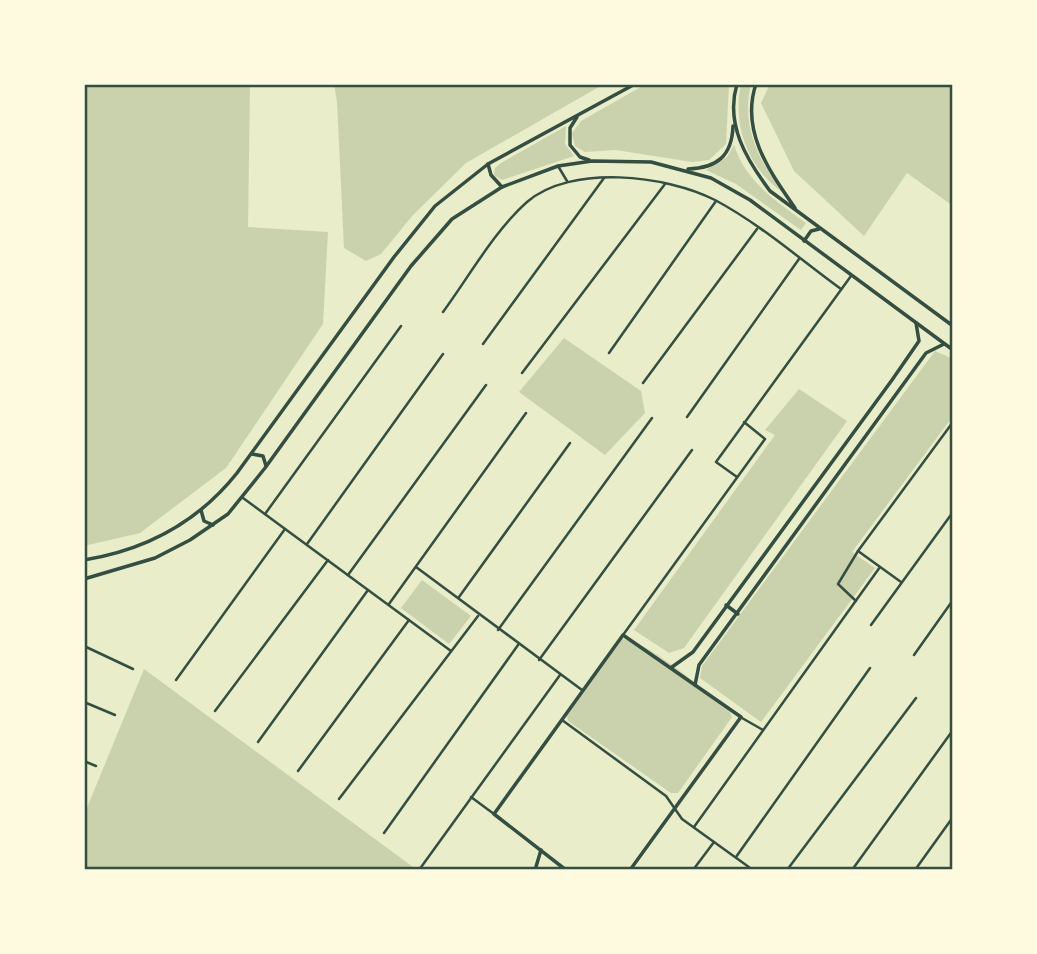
<svg xmlns="http://www.w3.org/2000/svg" width="1037" height="954" viewBox="0 0 1037 954" font-family="Jost,sans-serif">
<style>
.green{fill:#cad2ad}
.lines{fill:none;stroke-linecap:round;stroke-linejoin:round}
.minor{stroke:#344e41;stroke-width:2.5}
.tertiary{stroke:#344e41;stroke-width:3.5}
.secondary{stroke:#344e41;stroke-width:3.5}
.neatline{fill:none;stroke:#344e41;stroke-width:2.5}
</style>
<rect width="100%" height="100%" fill="#e9edc9"/>
<!-- green -->
<g class="green">
<path d="M84,84h166l-2,143 80,5 -5,92 -97,144 -86,65 -56,13z"/>
<path d="M334,84h270l-138,79 -53,52 -32,39 -15,7 -22,-13 -7,-146z"/>
<path d="M646,84h83l-3,60 -17,16 -17,2 -76,-12 -31,2 -10,-6 -3,-13 9,-12z"/>
<path d="M741,84h10c-10,43 7,74 31,108 -34,-24 -50,-67 -41,-108z"/>
<path d="M770,84h183v122l-46,-33 -43,63 -70,-65 -33,-68z"/>
<path d="M566,126l-1,18 9,12 -72,24 -8,-5 1,-7 6,-5z"/>
<path d="M734,145c12,37 42,56 72,78l-5,7 -65,-46 -30,-14 21,-13z"/>
<path d="M564,338l77,53 4,22 -40,42 -86,-63z"/>
<path d="M935,351l18,8v57l-101,136 23,16 -114,154 -61,-44 2,-12z"/>
<path d="M799,389l48,32 -163,227 -15,5 -35,-23 141,-195 -10,-5z"/>
<path d="M422,580l49,36 -22,28 -48,-36z"/>
<path d="M621,639c24,-1 89,56 109,73l2,5 -54,76h-7l-103,-72 -1,-5z"/>
<path d="M144,669l269,198 -3,3h-326v-55z"/>
</g>
<g class="lines">
<!-- minor -->
<g class="minor">
<path d="M558,166l9,15"/>
<path d="M443,312c25,-34 52,-82 84,-110 44,-38 139,-27 188,-2 45,24 86,60 126,89"/>
<path d="M483,344l121,-166"/>
<path d="M609,353l107,-152"/>
<path d="M522,373l143,-189"/>
<path d="M643,383l114,-154"/>
<path d="M687,417l112,-158"/>
<path d="M737,477l-21,-15 135,-186"/>
<path d="M243,498l208,153"/>
<path d="M265,514l136,-188"/>
<path d="M307,544l136,-190"/>
<path d="M416,567l166,123"/>
<path d="M348,575l138,-190"/>
<path d="M901,582l-43,-31 95,-129"/>
<path d="M459,597l111,-154"/>
<path d="M856,601l-18,-17 20,-33"/>
<path d="M389,604l137,-191"/>
<path d="M871,625l82,-113"/>
<path d="M498,630l154,-212"/>
<path d="M623,635l142,-196 -21,-17"/>
<path d="M84,646l49,23"/>
<path d="M914,655l39,-55"/>
<path d="M539,660l153,-210"/>
<path d="M176,680l109,-151"/>
<path d="M952,687l1,-1"/>
<path d="M84,702l31,13"/>
<path d="M215,711l113,-151"/>
<path d="M742,718l21,12"/>
<path d="M562,720l104,76 16,23 71,51"/>
<path d="M258,742l110,-152"/>
<path d="M84,761l12,5"/>
<path d="M298,771l111,-151"/>
<path d="M471,797l23,17"/>
<path d="M339,799l139,-183"/>
<path d="M694,827l186,-260"/>
<path d="M384,833l134,-188"/>
<path d="M736,857l134,-189"/>
<path d="M419,870l141,-195"/>
<path d="M693,870l21,-28"/>
<path d="M787,870l129,-172"/>
<path d="M852,870l101,-140"/>
<path d="M915,870l38,-53"/>
</g>
<!-- tertiary -->
<g class="tertiary">
<path d="M726,605l12,9"/>
<path d="M672,667l21,-15 199,-272 27,-39 -3,-18"/>
<path d="M695,685l4,-20 227,-312 18,-9"/>
<path d="M535,870l6,-20"/>
<path d="M566,870l-72,-56 129,-179 118,82 -111,153"/>
</g>
<!-- secondary -->
<g class="secondary">
<path d="M737,84c-12,40 9,75 33,107l183,135"/>
<path d="M756,84c-16,47 14,88 39,124"/>
<path d="M577,117l-7,11v17l10,12 9,3"/>
<path d="M488,164l3,11 11,12"/>
<path d="M688,169c29,-1 44,-13 45,-43"/>
<path d="M804,241l7,-10 8,-2"/>
<path d="M252,454l11,2 3,10"/>
<path d="M201,510l3,11 9,4"/>
<path d="M84,560c62,-10 114,-38 153,-87l157,-216 41,-51 53,-42 147,-80"/>
<path d="M84,579l71,-21 35,-18 38,-26 37,-46 146,-202 41,-47 50,-32 56,-21 34,-5 59,1 60,16 39,22 203,150"/>
</g>
</g>
<!-- border -->
<rect width="1037" height="954" fill="none" stroke="#fefae0" stroke-width="172"/>
<rect x="86" y="86" width="865" height="782" class="neatline"/>
</svg>
